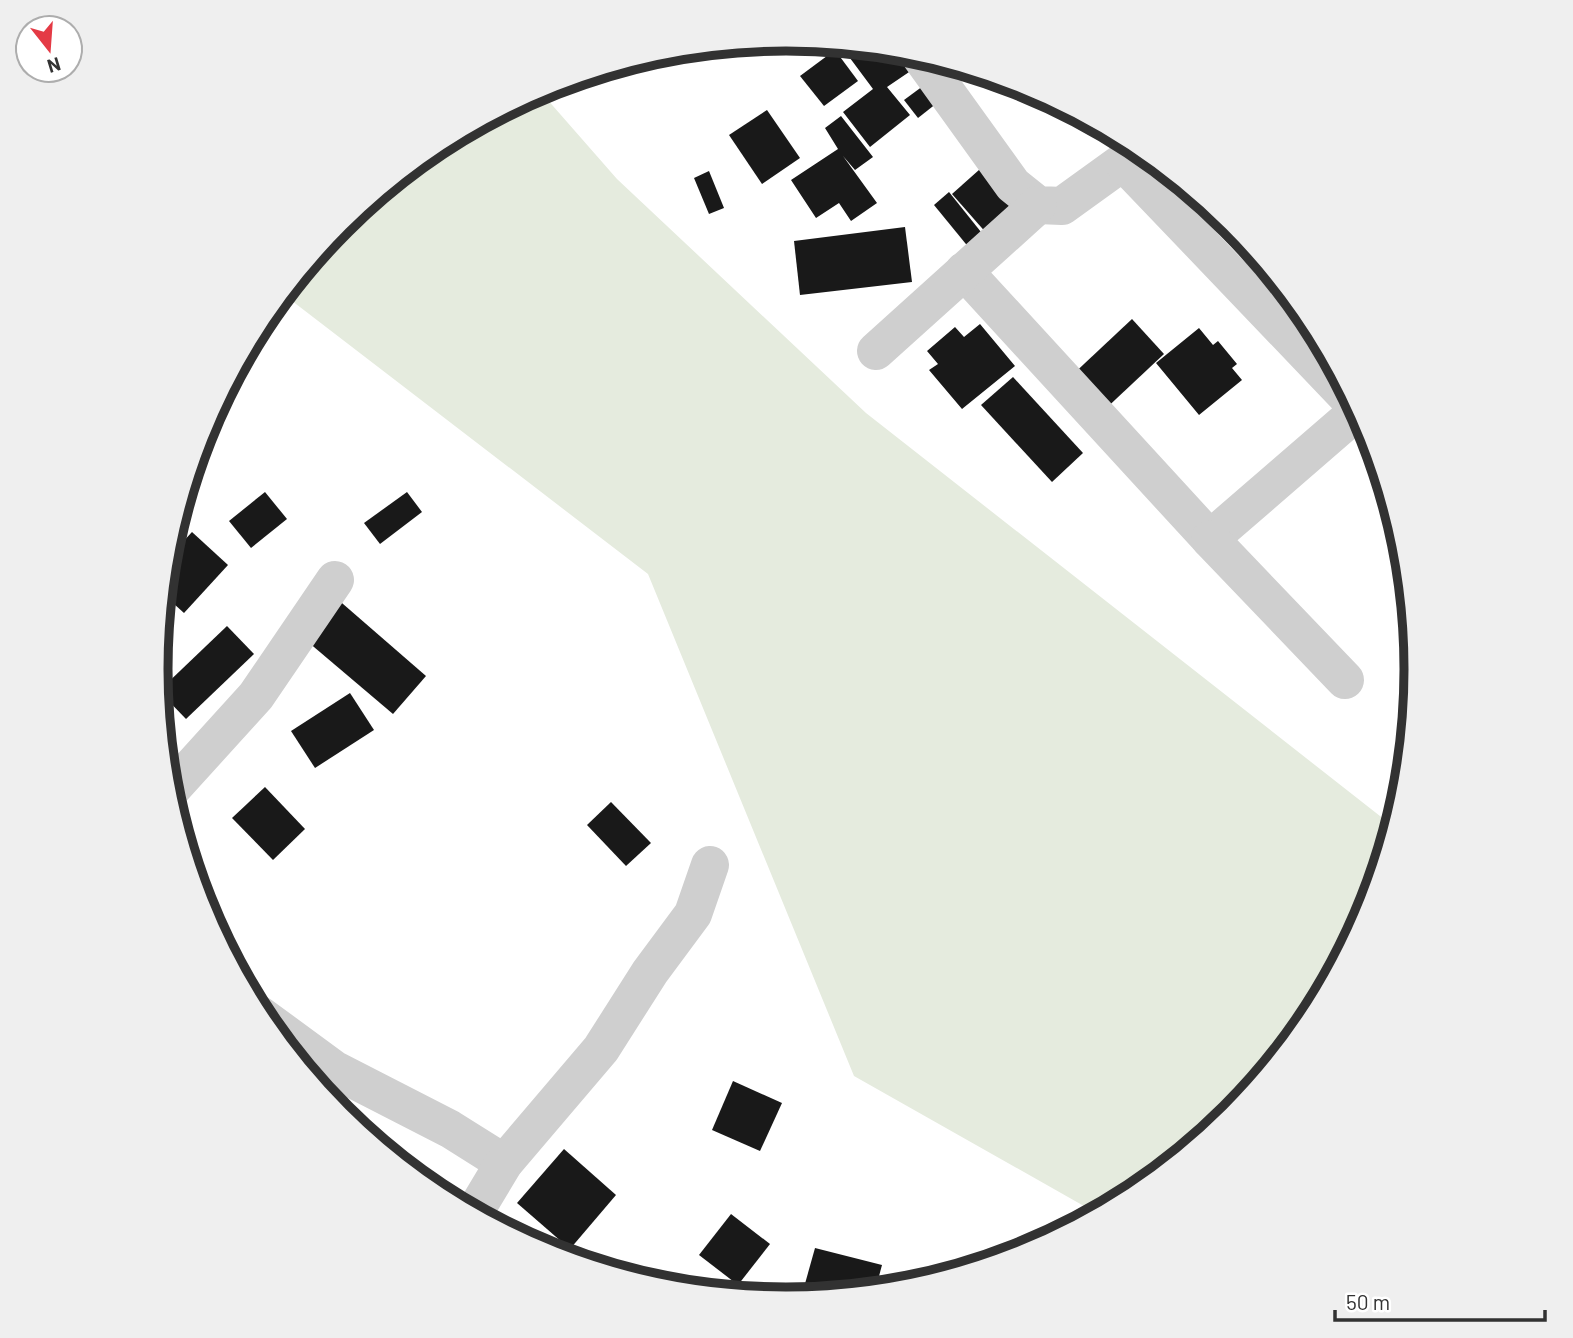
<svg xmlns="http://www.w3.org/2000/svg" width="1573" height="1338" viewBox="0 0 1573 1338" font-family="Barlow,sans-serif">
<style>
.green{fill:#e5ebde}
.building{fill:#191919}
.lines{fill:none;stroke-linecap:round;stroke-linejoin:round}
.minor{stroke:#cfcfcf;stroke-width:38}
.rim{fill:none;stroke:#323232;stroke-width:9}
</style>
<rect width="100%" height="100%" fill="#fff"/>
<!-- green -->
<path class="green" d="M539,90l78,89 249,234 528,414 -25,84 -58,109 -79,95 -96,78 -38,21 -244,-138 -206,-502 -365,-280 58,-71 96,-78z"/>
<!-- building -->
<g class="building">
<path d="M852,45l50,5 13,18 -28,19 23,28 -40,32 -27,-35 30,-23 -29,-39z"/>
<path d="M835,50l23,31 -34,25 -24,-30z"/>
<path d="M923,86l14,17 -19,15 -14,-18z"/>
<path d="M767,110l33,48 -38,26 -33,-49z"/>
<path d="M841,116l32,41 -18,13 -12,-14 34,47 -26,18 -12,-18 -23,15 -25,-38 47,-31 -13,-21z"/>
<path d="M989,161l36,42 -37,32 -36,-41z"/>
<path d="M709,171l15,37 -15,6 -15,-36z"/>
<path d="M949,192l36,45 -15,12 -36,-44z"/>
<path d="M905,227l7,55 -112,13 -6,-54z"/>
<path d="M1132,319l32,35 -64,60 -32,-35z"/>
<path d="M980,324l35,42 -53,43 -33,-39 9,-6 -11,-13 28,-24 9,10z"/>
<path d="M1199,328l14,17 5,-4 19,23 -5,4 10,12 -43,35 -43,-52z"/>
<path d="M1013,377l70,76 -31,29 -71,-77z"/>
<path d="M222,394l8,13 -23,14 4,-6z"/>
<path d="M265,492l22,27 -36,29 -22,-27z"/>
<path d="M407,492l15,20 -42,32 -16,-21z"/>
<path d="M192,532l36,33 -44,48 -21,-19 4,-35z"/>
<path d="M335,597l91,79 -33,38 -92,-78z"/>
<path d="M227,626l27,28 -68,65 -27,-28z"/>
<path d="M350,693l24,37 -59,38 -24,-37z"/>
<path d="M265,787l40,42 -32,31 -41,-42z"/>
<path d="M611,802l40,41 -25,23 -39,-41z"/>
<path d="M733,1081l49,22 -22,48 -48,-21z"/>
<path d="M564,1149l52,46 -46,54 -53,-46z"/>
<path d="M731,1214l39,30 -32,41 -39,-30z"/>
<path d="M815,1248l67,17 -7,26 -74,7z"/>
</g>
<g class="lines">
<!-- minor -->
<g class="minor">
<path d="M918,53l95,132 25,20 24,1 61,-44 15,-16"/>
<path d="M1123,162l237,248"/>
<path d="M964,271l246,268 149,-129"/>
<path d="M876,351l162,-146"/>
<path d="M1210,539l135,141"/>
<path d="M168,793l88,-97 79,-116"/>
<path d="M260,1015l75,55 115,59 54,34"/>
<path d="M474,1213l30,-50 97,-114 49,-77 43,-58 17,-49"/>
</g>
</g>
<!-- crop -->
<path d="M0 0H1573V1338H0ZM168 669a618 618 0 1 1 1236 0a618 618 0 1 1-1236 0Z" fill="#efefef" fill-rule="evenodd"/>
<path class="rim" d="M168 669a618 618 0 1 1 1236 0a618 618 0 1 1-1236 0Z"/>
<!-- north arrow -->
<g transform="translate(49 49) rotate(163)"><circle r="33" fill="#ffffff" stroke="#adadad" stroke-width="2"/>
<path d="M0-5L12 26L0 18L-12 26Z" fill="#e43a45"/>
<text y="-10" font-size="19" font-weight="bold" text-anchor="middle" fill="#323232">N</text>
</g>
<!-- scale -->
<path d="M1335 1310v10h210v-10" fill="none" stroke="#323232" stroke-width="3.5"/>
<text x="1346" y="1310" font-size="21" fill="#323232" stroke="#ffffff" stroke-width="5" paint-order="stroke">50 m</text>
</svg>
